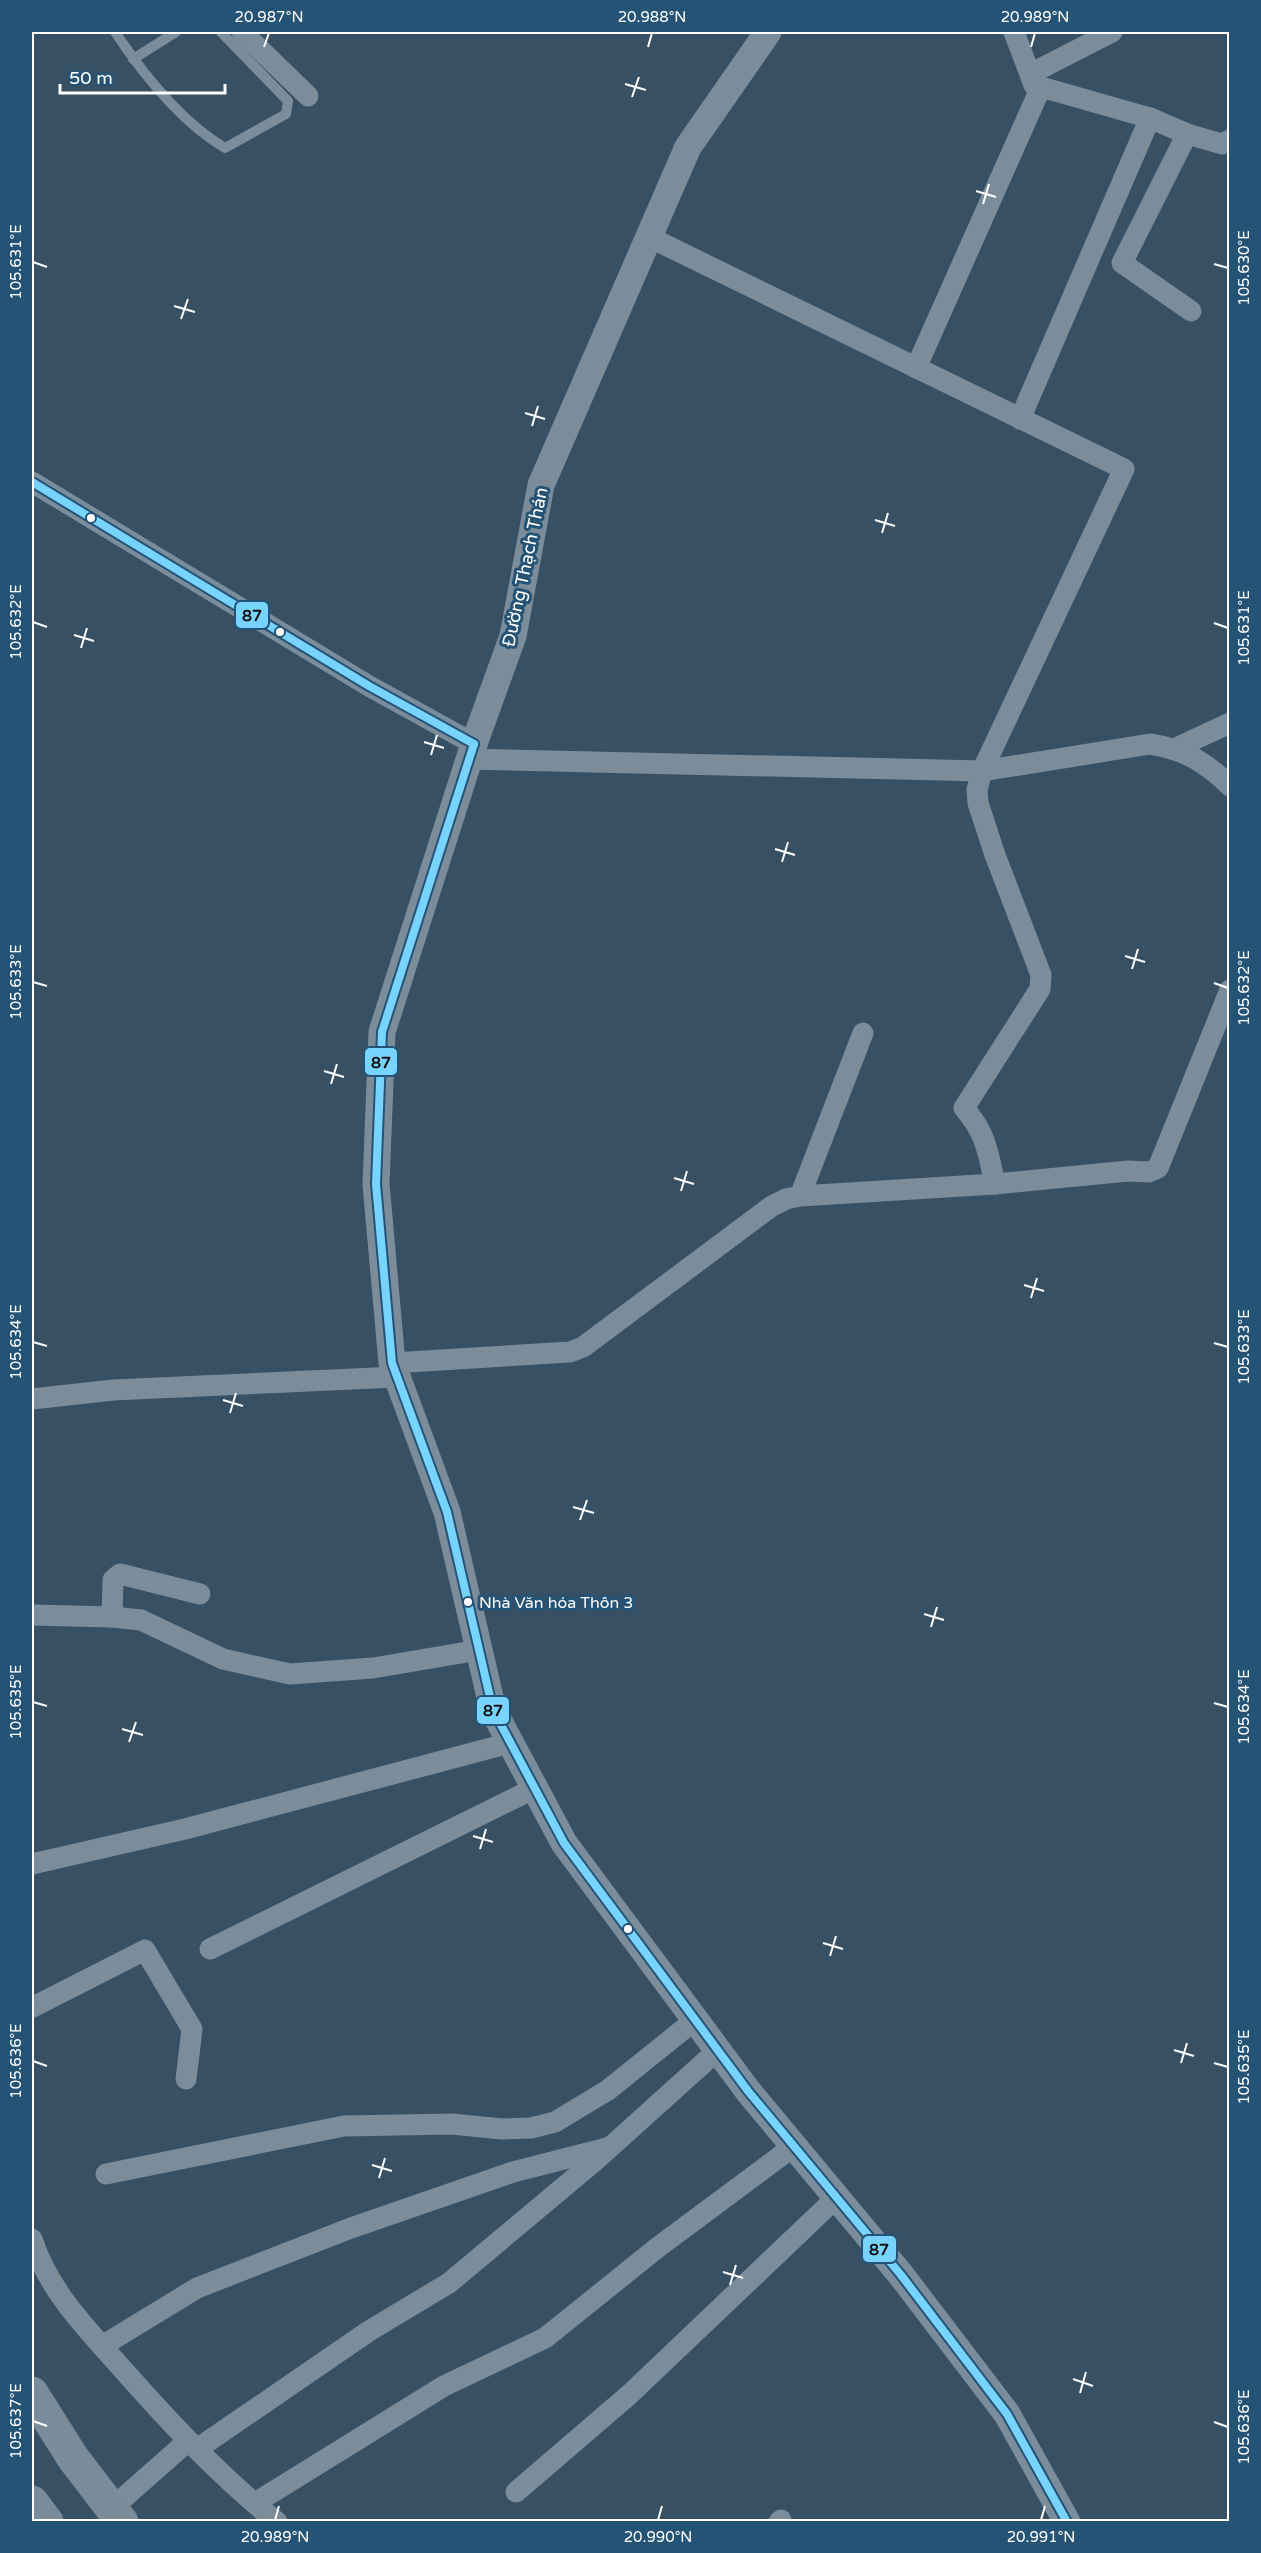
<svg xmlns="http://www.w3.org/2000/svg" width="1261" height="2553" viewBox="0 0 1261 2553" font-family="'Varela Round',sans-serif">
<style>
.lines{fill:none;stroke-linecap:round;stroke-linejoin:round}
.service{stroke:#7b8d9b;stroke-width:10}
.minor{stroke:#7b8d9b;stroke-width:21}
.tertiary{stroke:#7b8d9b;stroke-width:27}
.primary{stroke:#7a8c9a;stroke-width:33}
.bus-1-casing{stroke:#255376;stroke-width:12}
.bus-1{stroke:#77d3ff;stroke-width:8}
.ticks{fill:none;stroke:#fff;stroke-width:2}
.bus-dot{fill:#fff;stroke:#255376;stroke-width:2}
.labels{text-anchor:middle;stroke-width:6;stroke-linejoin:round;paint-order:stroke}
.bus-label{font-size:16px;fill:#fff;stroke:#255376;text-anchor:start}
.street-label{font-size:18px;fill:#fff;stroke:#255376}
.line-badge{stroke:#255376;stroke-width:2}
.pale-badge-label{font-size:16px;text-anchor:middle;font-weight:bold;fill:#111}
.neatline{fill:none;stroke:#fff;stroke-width:2}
.ticks-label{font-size:15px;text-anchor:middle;fill:#fff}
</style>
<rect width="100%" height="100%" fill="#375064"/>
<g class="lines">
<!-- service -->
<g class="service">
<path d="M115,32c28,42 66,90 110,116l61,-34 2,-13 -67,-69"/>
<path d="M133,59l43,-27"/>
</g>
<!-- minor -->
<g class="minor">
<path d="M242,32l66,64"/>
<path d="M1014,32l20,53 116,33 37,16 35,10 8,-4"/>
<path d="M1030,74l82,-42"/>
<path d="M1187,134l-65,129 69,48"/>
<path d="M649,237l475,232 -142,302 -5,19 1,13 17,52 46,120 -1,14 -76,119c22,25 24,44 31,76"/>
<path d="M916,368l125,-281"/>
<path d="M1020,419l130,-301"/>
<path d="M32,482l337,204 105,58"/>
<path d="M1176,748l54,-25"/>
<path d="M469,759l513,12 168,-27c33,5 56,18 80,42"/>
<path d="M800,1196l63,-163"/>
<path d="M392,1363l178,-11 13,-5 189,-141 14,-7 14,-3 195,-12 133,-13 21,1 9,-4 72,-178"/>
<path d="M32,1399l81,-9 284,-13"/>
<path d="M32,1615l80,2 29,3 82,39 67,15 83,-6 106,-18"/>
<path d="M112,1617l1,-37 7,-6 80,20"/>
<path d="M32,1864l153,-35 325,-86"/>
<path d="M210,1949l325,-161"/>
<path d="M33,2007l112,-57 47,79 -6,50"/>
<path d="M106,2174l238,-48 108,-2 50,5 29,-1 24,-6 53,-32 87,-70"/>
<path d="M32,2239c18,55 57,92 94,134 47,53 96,105 151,149"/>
<path d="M102,2346l95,-58 154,-60 162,-56 94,-24"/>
<path d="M197,2449l172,-118 80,-48 147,-123 122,-110"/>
<path d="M516,2492l114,-98 206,-196"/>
<path d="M255,2503l189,-117 101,-48 112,-90 137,-102"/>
<path d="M112,2508l76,-67"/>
<path d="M779,2522l2,-2"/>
</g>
<!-- tertiary -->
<path class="tertiary" d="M768,32l-80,115 -147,338 -28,151 -39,108 -92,288 -6,152 16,179 55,149 46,198 71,133 184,248 153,184 106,139 60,108"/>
<!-- primary -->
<g class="primary">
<path d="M32,2393l41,65 49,64"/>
<path d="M32,2502l15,20"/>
</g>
<defs>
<g id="bus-1">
<path d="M32,482l337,204 105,58"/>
<path d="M474,744l-92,288 -6,152 16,179 55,149 46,198 71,133 184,248 153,184 106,139 60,108"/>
</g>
</defs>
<!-- bus-1 casing -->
<use href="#bus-1" class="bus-1-casing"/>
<!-- bus-1 -->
<use href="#bus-1" class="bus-1"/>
</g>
<!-- ticks -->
<path class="ticks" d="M264,47l5,-14M648,47l4,-14M1031,47l4,-14M625,84l21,6M632,97l7,-20M976,191l20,6M983,204l6,-20M33,262l14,5M1214,264l14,4M174,306l21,6M181,319l7,-20M525,413l20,6M532,426l6,-20M875,520l20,6M882,533l6,-20M33,622l14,5M1214,623l14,5M74,635l20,6M81,648l6,-20M424,742l20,6M431,755l6,-20M775,849l20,6M782,862l6,-20M1125,956l20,6M1132,969l6,-20M33,982l14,4M1214,983l14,5M324,1071l20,6M331,1084l6,-20M674,1178l20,6M681,1191l6,-20M1024,1285l20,6M1031,1298l6,-20M33,1342l14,4M1214,1343l14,4M223,1400l20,6M230,1413l6,-20M573,1507l21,6M580,1520l7,-20M924,1614l20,6M931,1627l6,-20M33,1702l14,4M1214,1703l14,4M122,1729l21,6M129,1742l7,-20M473,1836l20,6M480,1849l6,-20M823,1943l20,6M830,1956l6,-20M1174,2050l20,6M33,2061l14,5M1181,2063l6,-20M1214,2063l14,4M372,2165l20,6M379,2178l6,-20M723,2272l20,6M730,2285l6,-20M1073,2379l20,7M1080,2393l6,-21M33,2421l14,5M1214,2422l14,5M275,2520l4,-14M658,2520l4,-14M1041,2520l4,-14"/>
<!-- markers -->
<g class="bus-dot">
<circle cx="91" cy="518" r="5"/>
<circle cx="280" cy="632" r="5"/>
<circle cx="468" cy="1602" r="5"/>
<circle cx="628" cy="1929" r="5"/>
</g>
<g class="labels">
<!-- bus labels -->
<g class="bus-label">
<text x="479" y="1608">Nhà Văn hóa Thôn 3</text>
</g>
<!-- street labels -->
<g class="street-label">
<text transform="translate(525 567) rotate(-78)" y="6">Đường Thạch Thán</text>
</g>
</g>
<g class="line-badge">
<rect x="235" y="601" width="34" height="28" rx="6" fill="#77d3ff"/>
<rect x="364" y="1047" width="34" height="29" rx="6" fill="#77d3ff"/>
<rect x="476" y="1696" width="34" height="29" rx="6" fill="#77d3ff"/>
<rect x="862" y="2235" width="35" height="28" rx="6" fill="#77d3ff"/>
</g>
<g class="pale-badge-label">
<text x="252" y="621">87</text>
<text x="381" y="1068">87</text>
<text x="493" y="1716">87</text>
<text x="879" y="2255">87</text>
</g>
<!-- border -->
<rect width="1261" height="2553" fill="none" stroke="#255376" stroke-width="66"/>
<!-- scale -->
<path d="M60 84v9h165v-9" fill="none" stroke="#ffffff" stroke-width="3"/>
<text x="69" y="84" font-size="18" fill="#ffffff" stroke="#255376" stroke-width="4.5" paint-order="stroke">50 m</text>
<rect x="33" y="33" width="1195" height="2487" class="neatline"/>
<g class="ticks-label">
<text x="269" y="22">20.987°N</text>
<text x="652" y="22">20.988°N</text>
<text x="1035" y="22">20.989°N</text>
<text transform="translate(16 262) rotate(-90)" y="5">105.631°E</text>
<text transform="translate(1244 268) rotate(-90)" y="5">105.630°E</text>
<text transform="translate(16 622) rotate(-90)" y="5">105.632°E</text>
<text transform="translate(1244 628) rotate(-90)" y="5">105.631°E</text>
<text transform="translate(16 982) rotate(-90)" y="5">105.633°E</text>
<text transform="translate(1244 988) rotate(-90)" y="5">105.632°E</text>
<text transform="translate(16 1342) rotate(-90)" y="5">105.634°E</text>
<text transform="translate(1244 1347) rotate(-90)" y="5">105.633°E</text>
<text transform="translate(16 1702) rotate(-90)" y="5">105.635°E</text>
<text transform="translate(1244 1707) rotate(-90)" y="5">105.634°E</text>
<text transform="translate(16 2061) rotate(-90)" y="5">105.636°E</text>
<text transform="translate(1244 2067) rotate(-90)" y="5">105.635°E</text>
<text transform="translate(16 2421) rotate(-90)" y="5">105.637°E</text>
<text transform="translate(1244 2427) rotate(-90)" y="5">105.636°E</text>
<text x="275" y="2542">20.989°N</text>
<text x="658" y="2542">20.990°N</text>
<text x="1041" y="2542">20.991°N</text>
</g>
</svg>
